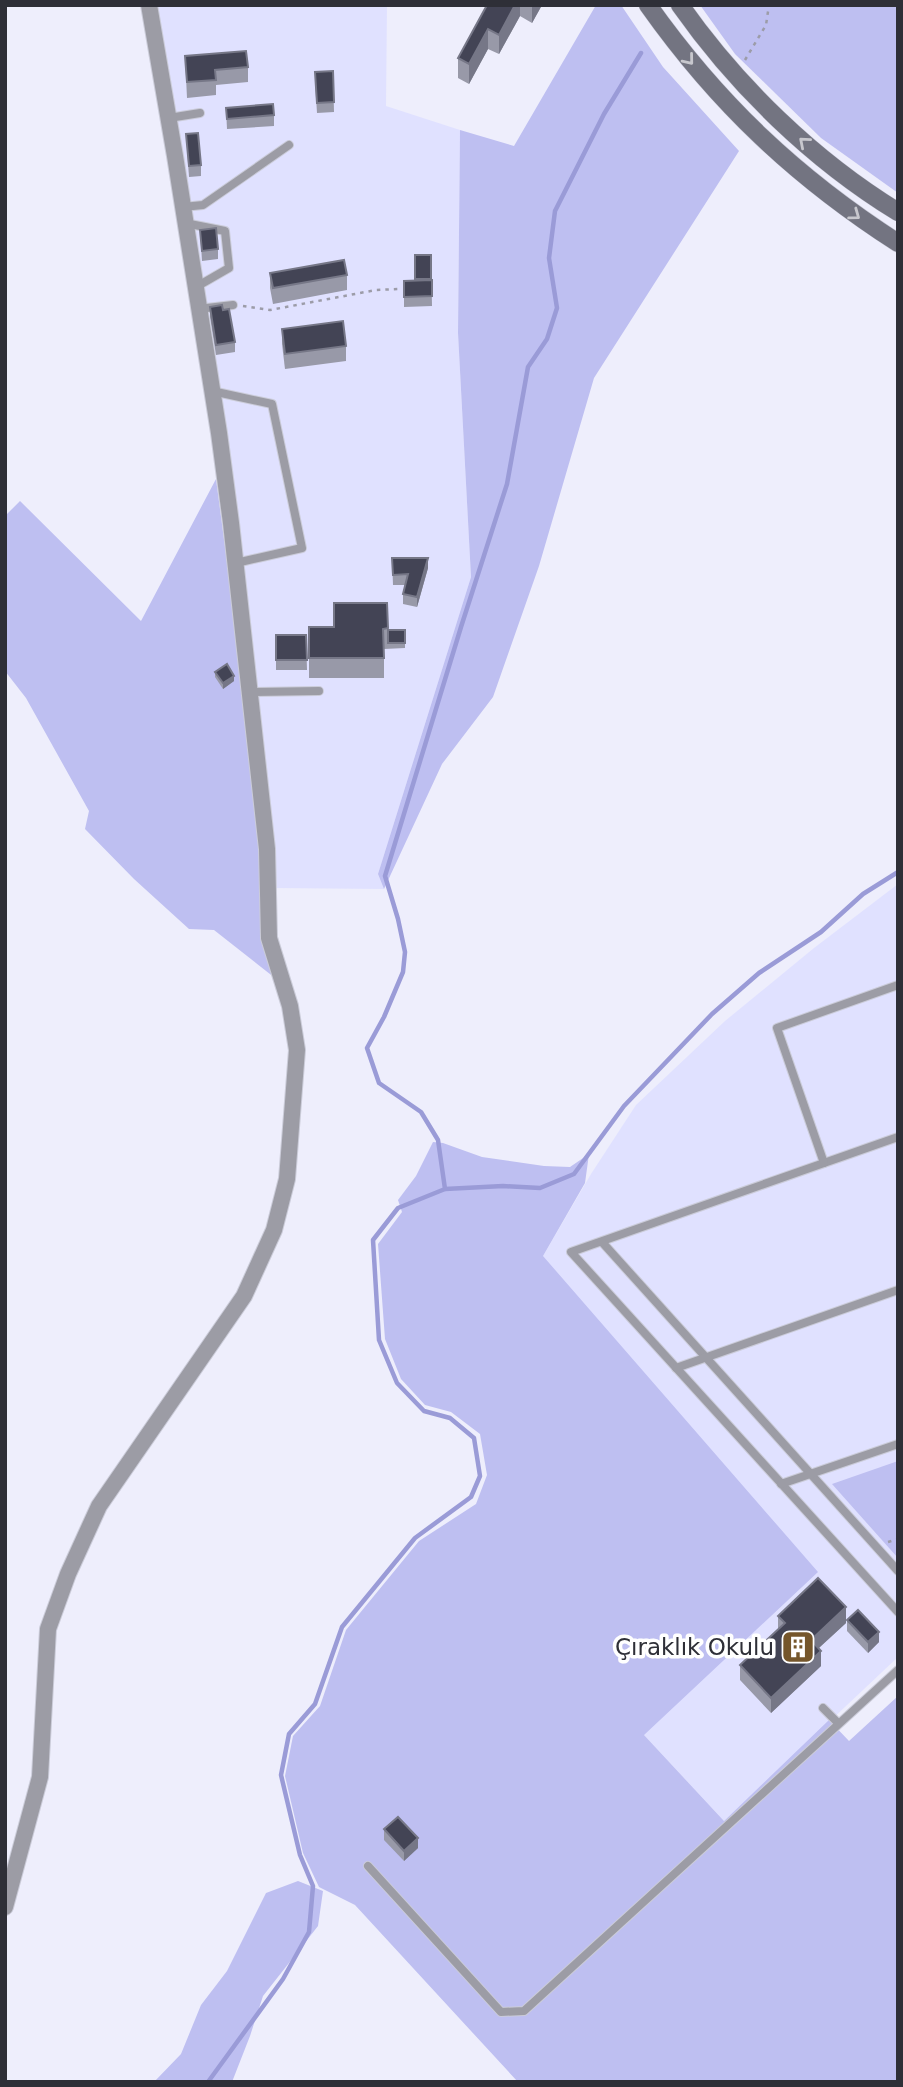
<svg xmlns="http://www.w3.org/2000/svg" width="903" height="2087" viewBox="0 0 903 2087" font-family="'DejaVu Sans',sans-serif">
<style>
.built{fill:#e0e1ff}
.green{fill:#bebff1}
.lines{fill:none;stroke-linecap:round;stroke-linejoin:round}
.stream{stroke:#9a9bd7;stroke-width:4.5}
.service-casing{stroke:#cbccd9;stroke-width:10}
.minor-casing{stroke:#cbccd9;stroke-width:18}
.secondary-casing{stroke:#cbccd9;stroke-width:19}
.path{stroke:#9c9ca8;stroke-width:2.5;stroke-dasharray:3.5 5;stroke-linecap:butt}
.service{stroke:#9c9ca5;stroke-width:8}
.minor{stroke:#9c9ca5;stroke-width:16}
.secondary{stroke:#737481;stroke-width:18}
.wall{fill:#9899a8}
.shaded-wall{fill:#767787}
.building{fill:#434455;stroke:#767787;stroke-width:2}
.oneway{stroke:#c7c7cd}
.labels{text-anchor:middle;stroke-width:7;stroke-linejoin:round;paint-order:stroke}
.poi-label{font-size:23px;fill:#2e2f37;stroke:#fff;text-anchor:end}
</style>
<rect width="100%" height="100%" fill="#eeeefc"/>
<!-- built -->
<g class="built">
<path d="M155,5h232l-1,101 74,24 -2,203 13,244 -93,297 6,15 -111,-1z"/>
<path d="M898,884v773l-174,164 -80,-86 -101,-479 48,-82 45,-69 89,-84 89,-73z"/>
</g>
<!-- green -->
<g class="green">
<path d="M596,5h25l42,62 76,84 -145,227 -55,188 -46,131 -51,67 -58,125 -6,-15 93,-297 -13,-244 2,-203 54,16z"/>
<path d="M700,5h198v188l-77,-55 -86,-84z"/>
<path d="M216,479l24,181 35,318 -61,-48 -25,-1 -55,-50 -49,-50 4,-18 -63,-113 -21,-27v-155l15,-15 121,120z"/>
<path d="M433,1142l10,1 39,14 62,9 26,1 19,-13 -4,29 -42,73 275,316 -174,163 80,86 105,-101 20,21 49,-45v386h-380l-163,-177 -36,-18 -16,-34 -18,-77 8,-40 27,-30 26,-76 73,-89 57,-37 11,-29 -7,-41 -29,-22 -26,-7 -24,-26 -16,-40 -7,-95 24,-32 -4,-12 18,-24z"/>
<path d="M898,1461v97l-66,-74z"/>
<path d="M298,1881l25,10 -5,35 -55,70 -13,40 -18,46h-78l27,-28 20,-49 26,-34 39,-78z"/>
</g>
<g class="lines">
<!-- stream -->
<g class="stream">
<path d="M445,1189l58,-3 37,2 34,-14 50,-68 88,-92 47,-41 62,-41 42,-38 35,-22"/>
<path d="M208,2082l75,-103 26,-47 4,-46 -13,-31 -19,-80 8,-41 26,-30 27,-77 73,-89 56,-41 9,-21 -6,-38 -24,-20 -26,-7 -27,-28 -18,-43 -6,-100 25,-32 47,-19 -7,-49 -17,-28 -42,-29 -12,-35 17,-31 19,-45 2,-20 -7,-33 -13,-43 76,-249 46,-143 21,-117 19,-28 10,-31 -8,-50 6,-47 49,-97 37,-61"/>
</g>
<defs>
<g id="service">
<path d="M169,118l31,-5"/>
<path d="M183,207l20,-2 86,-60"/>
<path d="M185,223l40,8 4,37 -33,19"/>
<path d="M198,309l35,-4"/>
<path d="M212,391l60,13 30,144 -66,15"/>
<path d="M251,692l68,-1"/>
<path d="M898,1137l-327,115 327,360"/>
<path d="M824,1163l-47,-135 121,-43"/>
<path d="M602,1242l296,329"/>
<path d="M676,1368l222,-78"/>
<path d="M781,1484l117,-40"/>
<path d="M823,1708l15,15"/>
<path d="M368,1866l133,146 23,-1 374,-341"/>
</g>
<path id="minor" d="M5,1907l35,-130 8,-148 20,-55 31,-68 145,-210 30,-66 13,-51 10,-129 -7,-44 -21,-68 -2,-89 -36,-326 -12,-90 -44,-277 -26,-151"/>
<g id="secondary">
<path d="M648,5c70,99 149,173 250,238"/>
<path d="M680,5c57,81 133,155 218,207"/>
</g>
</defs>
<!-- service casing -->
<use href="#service" class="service-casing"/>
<!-- minor casing -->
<use href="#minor" class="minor-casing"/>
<!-- secondary casing -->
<use href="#secondary" class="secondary-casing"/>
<!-- path -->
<g class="path">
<path d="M745,60l21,-35 3,-20"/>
<path d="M243,306l27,4 106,-20 22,-1"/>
<path d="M888,1542l10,-3"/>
</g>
<!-- service -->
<use href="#service" class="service"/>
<!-- minor -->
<use href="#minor" class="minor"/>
<!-- secondary -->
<use href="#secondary" class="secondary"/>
</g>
<!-- wall -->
<g class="wall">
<path d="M487,5h55l-10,18 -12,-7 -21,38 -11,-5 -19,35 -11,-6v-20z"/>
<path d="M185,56l63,11v15l-32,3v10l-29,3z"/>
<path d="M333,71l1,41 -17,1 -2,-31z"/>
<path d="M226,108l48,7v11l-47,3z"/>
<path d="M186,134l15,31v11l-12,1z"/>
<path d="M200,230l18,19v10l-16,2z"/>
<path d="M415,255h16l1,51 -28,1v-26l11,-1z"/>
<path d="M270,273l77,2v15l-74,14 -3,-16z"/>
<path d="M210,307l13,3 12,32v10l-19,3 -6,-38z"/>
<path d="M282,329l64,17v15l-61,8 -3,-25z"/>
<path d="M392,558l36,10 -11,39 -14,-3v-10l2,-9h-12z"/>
<path d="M387,603l1,27h17v18l-21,1v29h-75v-51h25z"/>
<path d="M276,635h30l1,35h-31z"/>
<path d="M215,672l19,9 -11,8 -8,-12z"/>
<path d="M778,1616l68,7 -27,25 2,18 -50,47 -31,-33v-15l38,-35z"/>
<path d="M847,1620l32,22 -11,11 -21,-22z"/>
<path d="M384,1829l34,19 -14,13 -20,-21z"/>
</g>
<!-- shaded-wall -->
<g class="shaded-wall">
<path d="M515,5h5v11l-21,38v-19z"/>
<path d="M532,5h10l-10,18z"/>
<path d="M488,29v20l-19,35v-20z"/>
<path d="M428,558v10l-11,39v-10z"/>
<path d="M234,676v5l-11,8v-6z"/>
<path d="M846,1607v16l-35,32v-15z"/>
<path d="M879,1632v10l-11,11v-11z"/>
<path d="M821,1651v15l-50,47v-15z"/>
<path d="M418,1838v10l-14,13v-10z"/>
</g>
<!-- building -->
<g class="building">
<path d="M487,5h28l-16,30 -11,-6 -19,35 -11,-6z"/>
<path d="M246,51l2,16 -33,3 1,10 -29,2 -2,-26z"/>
<path d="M333,71l1,31 -17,1 -2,-31z"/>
<path d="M273,104l1,11 -47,4 -1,-11z"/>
<path d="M198,133l3,32 -12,1 -3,-32z"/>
<path d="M216,228l2,21 -16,2 -2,-21z"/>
<rect x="415" y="255" width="16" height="24"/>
<path d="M344,260l3,15 -74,13 -3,-15z"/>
<path d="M432,280v16l-28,1v-16z"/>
<path d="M222,305l1,5 6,-1 6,33 -19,3 -6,-38z"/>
<path d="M343,321l3,25 -61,8 -3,-25z"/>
<path d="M392,558h36l-11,39 -14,-3 5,-20 -15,1z"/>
<path d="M334,603h53l1,25 -5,1 1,29h-75v-31h25z"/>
<rect x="388" y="630" width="17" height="13"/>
<path d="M276,635h30l1,25h-31z"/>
<path d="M227,664l7,12 -11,7 -8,-11z"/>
<path d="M818,1578l28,29 -35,33 10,11 -50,47 -31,-33 45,-42 -7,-7z"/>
<path d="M858,1610l21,22 -11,10 -21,-22z"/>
<path d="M398,1817l20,21 -14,13 -20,-22z"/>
</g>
<!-- one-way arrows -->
<defs><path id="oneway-chevron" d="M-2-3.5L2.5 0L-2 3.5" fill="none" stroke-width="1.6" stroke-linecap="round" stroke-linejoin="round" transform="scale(1.75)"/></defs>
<g class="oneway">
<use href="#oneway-chevron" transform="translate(689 60) rotate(51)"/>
<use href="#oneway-chevron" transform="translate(804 142) rotate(-139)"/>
<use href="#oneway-chevron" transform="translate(855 215) rotate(36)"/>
</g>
<!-- icons -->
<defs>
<symbol id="building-square" viewBox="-11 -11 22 22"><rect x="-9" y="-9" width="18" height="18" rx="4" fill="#75562b" stroke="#fff"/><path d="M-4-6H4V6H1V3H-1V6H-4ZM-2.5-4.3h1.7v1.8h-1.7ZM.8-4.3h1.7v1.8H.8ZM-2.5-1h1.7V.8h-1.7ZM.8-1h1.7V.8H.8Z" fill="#fff"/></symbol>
</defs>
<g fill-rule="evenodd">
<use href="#building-square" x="779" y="1628" width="38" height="38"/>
</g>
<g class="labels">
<!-- poi labels -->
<g class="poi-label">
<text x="774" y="1655">Çıraklık Okulu</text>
</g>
</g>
<!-- border -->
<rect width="903" height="2087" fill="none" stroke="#2e2f37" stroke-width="14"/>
</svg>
